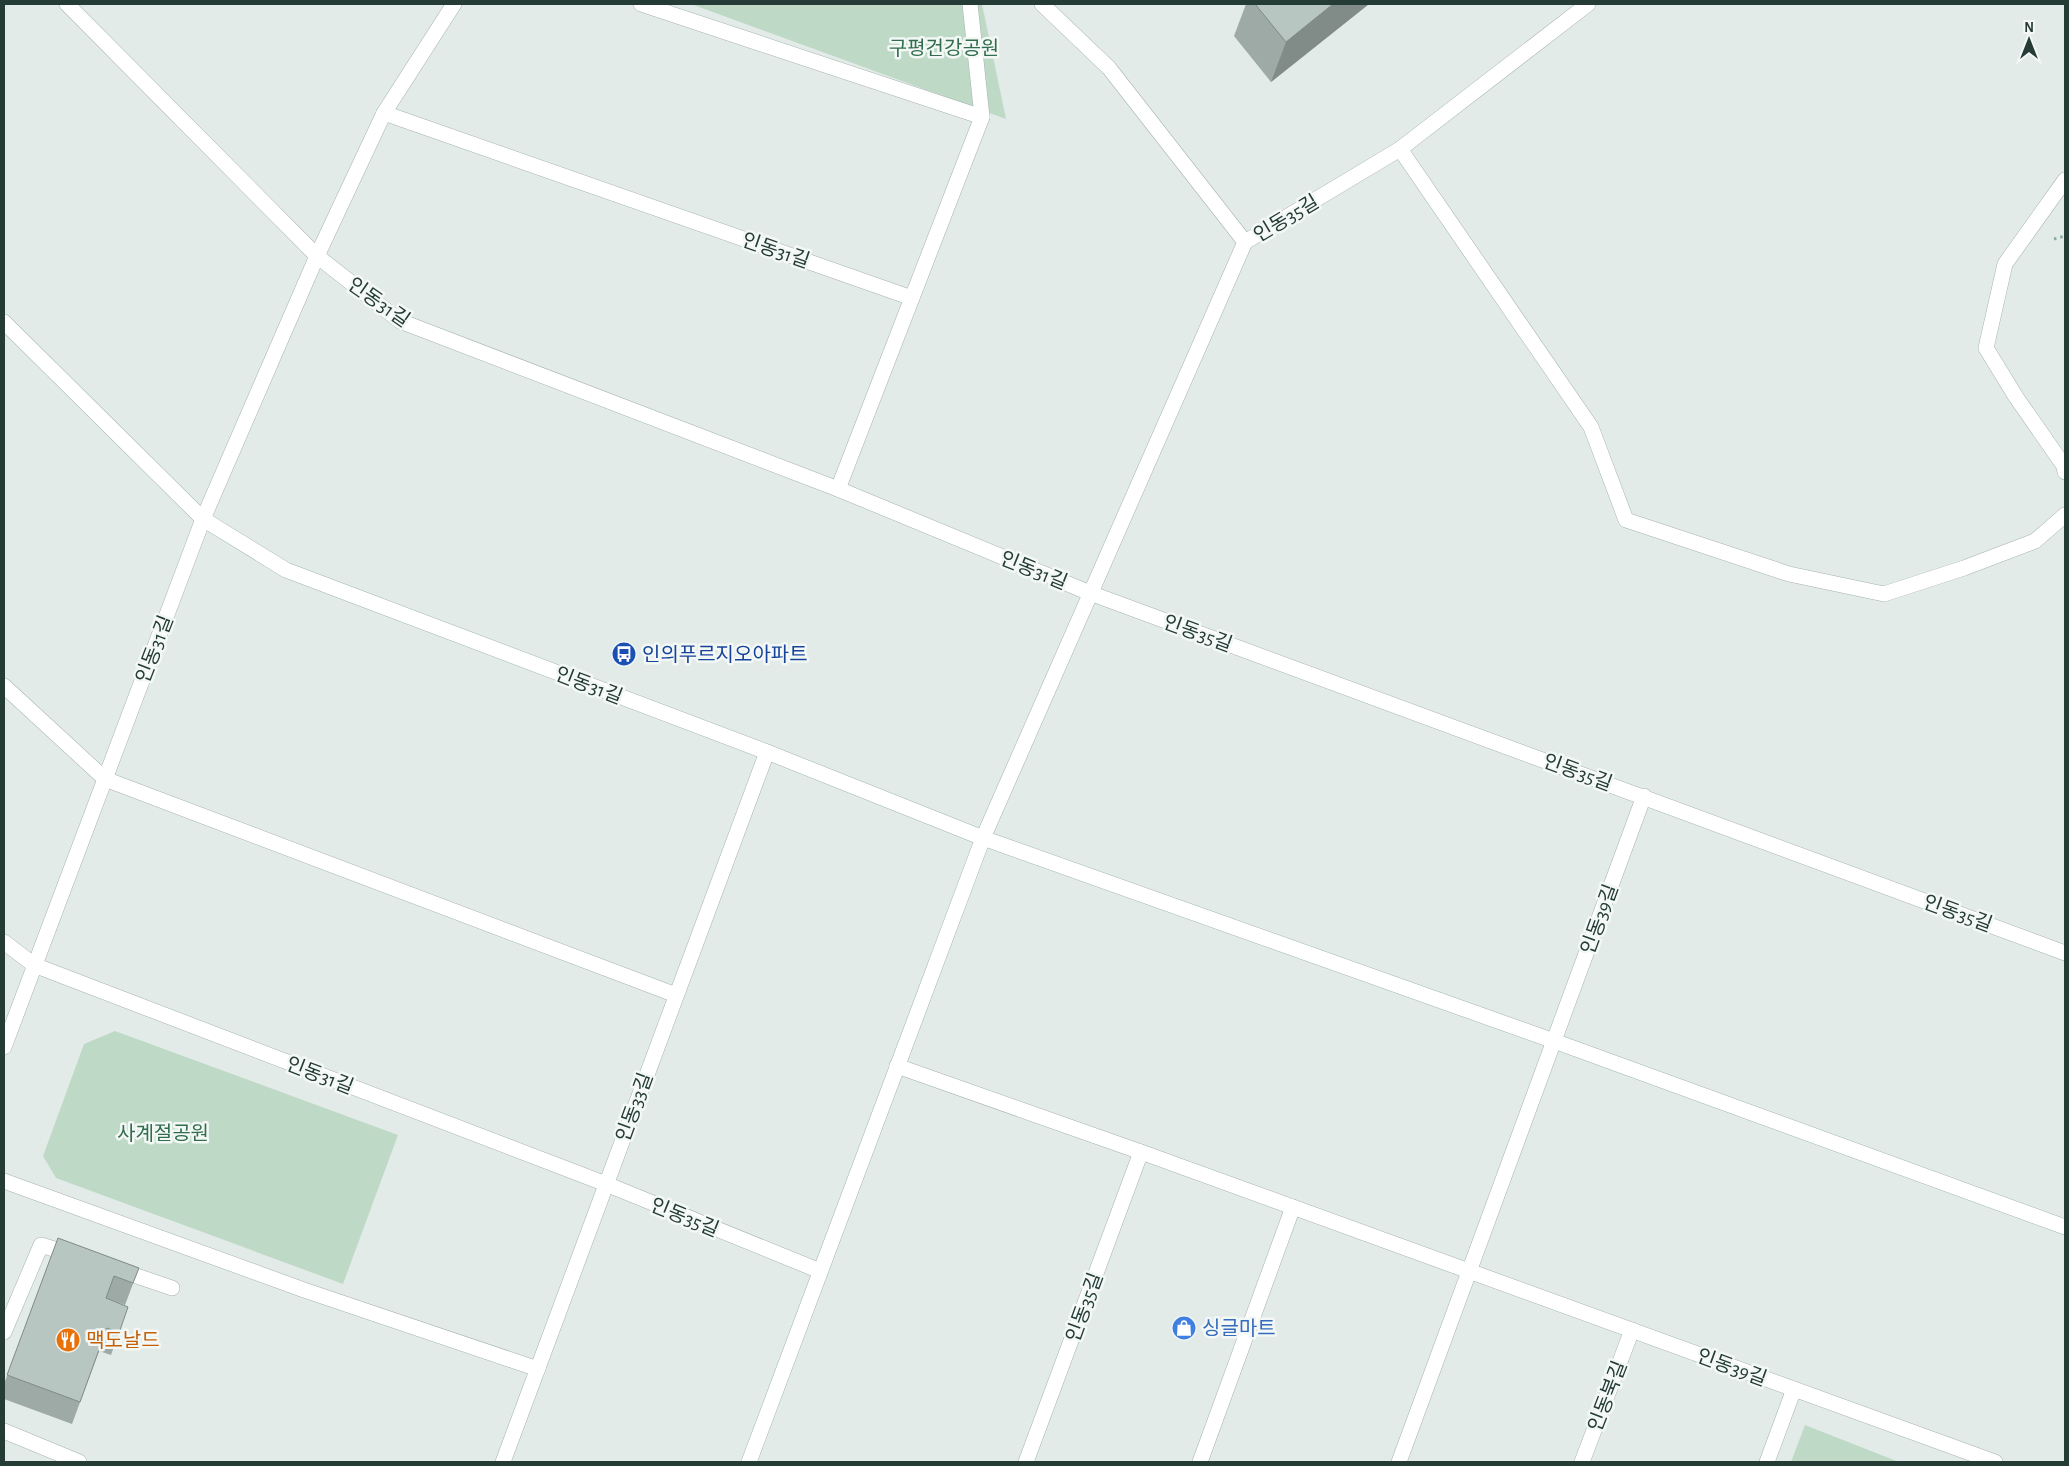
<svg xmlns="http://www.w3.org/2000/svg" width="2069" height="1466" viewBox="0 0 2069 1466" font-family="'Alegreya Sans','Noto Sans KR',sans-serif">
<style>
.green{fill:#bedac7}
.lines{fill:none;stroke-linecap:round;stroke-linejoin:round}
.lane-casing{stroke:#a6b3af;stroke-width:16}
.street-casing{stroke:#a6b3af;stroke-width:16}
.secondary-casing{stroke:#a2b6b0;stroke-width:16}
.path{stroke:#86aca3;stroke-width:3;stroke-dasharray:2.5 4;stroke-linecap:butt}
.lane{stroke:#fff;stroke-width:15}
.street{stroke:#fff;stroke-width:15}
.secondary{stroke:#fff;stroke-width:15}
.wall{fill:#9eaaa6}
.shaded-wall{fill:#818b87}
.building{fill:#b8c6c1;stroke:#818b87}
.labels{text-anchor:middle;stroke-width:5;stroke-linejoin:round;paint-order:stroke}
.park-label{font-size:20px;fill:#326e4d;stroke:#f3f8f6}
.street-label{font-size:20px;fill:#243b36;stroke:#f3f8f6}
.transit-label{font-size:20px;fill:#164399;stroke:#f3f8f6;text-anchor:start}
.shop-label{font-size:20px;fill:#366cbe;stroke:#f3f8f6;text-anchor:start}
.food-label{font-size:20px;fill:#c56008;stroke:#f3f8f6;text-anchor:start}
</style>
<rect width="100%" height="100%" fill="#e3ebe8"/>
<!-- green -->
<g class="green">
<path d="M691,4h291l24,115z"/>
<path d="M115,1031l283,104 -55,149 -287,-106 -13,-22 41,-112z"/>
<path d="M1805,1425l94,37h-108z"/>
</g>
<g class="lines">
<defs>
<g id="lane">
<path d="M1400,149l191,278 35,93 163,54 95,20 80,-26 71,-27 30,-26"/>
<path d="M2065,180l-60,84 -19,84 30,49 48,69 1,6"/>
<path d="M116,1269l56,19"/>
<path d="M4,1332l37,-87 32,10"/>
</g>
<g id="street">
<path d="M67,4l250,252 83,65 438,168 252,104 975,360"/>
<path d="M641,4l341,113"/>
<path d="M1042,4l67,64 136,174"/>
<path d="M384,113l528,185"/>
<path d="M838,489l144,-372 -12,-113"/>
<path d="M4,686l101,93 571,216"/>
<path d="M983,838l262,-596 155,-93 188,-145"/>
<path d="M4,942l30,23 572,219 214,87"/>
<path d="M4,1047l199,-528 114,-263 67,-143 70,-109"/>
<path d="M897,1066l244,86 854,310"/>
<path d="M4,1181l300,109 234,79"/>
<path d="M4,1431l75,31"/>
<path d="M503,1462l264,-710"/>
<path d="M1026,1462l115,-310"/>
<path d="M1200,1462l93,-255"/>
<path d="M1399,1462l245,-666"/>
<path d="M1582,1462l50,-132"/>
<path d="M1767,1462l27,-73"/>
</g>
<g id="secondary">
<path d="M4,322l199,197 83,51 481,182 216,86 571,203 511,186"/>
<path d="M749,1462l234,-624"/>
</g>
</defs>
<!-- lane casing -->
<use href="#lane" class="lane-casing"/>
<!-- street casing -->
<use href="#street" class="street-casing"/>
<!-- secondary casing -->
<use href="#secondary" class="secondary-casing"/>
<!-- path -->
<path class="path" d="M2054,239l11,-3"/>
<!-- lane -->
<use href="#lane" class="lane"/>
<!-- street -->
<use href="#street" class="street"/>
<!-- secondary -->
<use href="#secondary" class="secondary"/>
</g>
<!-- wall -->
<g class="wall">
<path d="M1246,4h123l-98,78 -37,-46z"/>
<path d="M58,1238l81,30 -14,37 -19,-7 22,9 -17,48 -12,-4 -27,73 -68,-25v-15z"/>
</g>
<!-- shaded-wall -->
<path class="shaded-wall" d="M1333,4h36l-98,78 15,-40z"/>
<!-- building -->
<g class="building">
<path d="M1255,4h78l-47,38z"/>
<path d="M58,1238l81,30 -6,15 -19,-7 -8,22 22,9 -9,26 -12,-5 -27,74 -73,-27z"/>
</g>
<!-- icons -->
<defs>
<symbol id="bus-disc" viewBox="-11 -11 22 22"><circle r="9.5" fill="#1a4fb4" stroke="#f3f8f6"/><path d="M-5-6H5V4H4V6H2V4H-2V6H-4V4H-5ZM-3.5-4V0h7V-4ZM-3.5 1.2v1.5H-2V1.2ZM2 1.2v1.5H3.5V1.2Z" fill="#fff"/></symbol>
<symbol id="shop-disc" viewBox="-11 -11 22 22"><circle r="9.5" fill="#3f7fe0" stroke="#f3f8f6"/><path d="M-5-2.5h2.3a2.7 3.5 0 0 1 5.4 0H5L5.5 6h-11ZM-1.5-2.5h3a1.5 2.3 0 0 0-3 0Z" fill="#fff"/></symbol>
<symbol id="restaurant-disc" viewBox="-11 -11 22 22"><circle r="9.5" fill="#e8710a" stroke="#f3f8f6"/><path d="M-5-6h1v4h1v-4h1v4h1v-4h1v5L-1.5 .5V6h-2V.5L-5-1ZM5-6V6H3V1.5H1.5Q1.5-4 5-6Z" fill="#fff"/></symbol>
</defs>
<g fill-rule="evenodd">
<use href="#bus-disc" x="610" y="640" width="28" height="28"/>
<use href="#shop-disc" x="1170" y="1314" width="28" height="28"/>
<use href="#restaurant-disc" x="54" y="1326" width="28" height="28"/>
</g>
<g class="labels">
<!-- park labels -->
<g class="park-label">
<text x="944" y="55">구평건강공원</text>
<text x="163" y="1140">사계절공원</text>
</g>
<!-- street labels -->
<g class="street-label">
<text transform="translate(1286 218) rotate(-31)" y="7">인동35길</text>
<text transform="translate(776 250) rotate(19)" y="7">인동31길</text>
<text transform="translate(379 302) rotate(35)" y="7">인동31길</text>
<text transform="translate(1034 570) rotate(22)" y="7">인동31길</text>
<text transform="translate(1198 633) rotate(20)" y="7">인동35길</text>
<text transform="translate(154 649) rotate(-69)" y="7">인동31길</text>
<text transform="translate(589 685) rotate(21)" y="7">인동31길</text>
<text transform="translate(1578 772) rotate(20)" y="7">인동35길</text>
<text transform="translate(1958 913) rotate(20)" y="7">인동35길</text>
<text transform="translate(1599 919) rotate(-70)" y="7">인동39길</text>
<text transform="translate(320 1075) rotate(21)" y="7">인동31길</text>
<text transform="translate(634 1107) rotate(-70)" y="7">인동33길</text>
<text transform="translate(685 1217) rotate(22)" y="7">인동35길</text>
<text transform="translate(1084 1307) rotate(-70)" y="7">인동35길</text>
<text transform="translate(1732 1367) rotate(20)" y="7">인동39길</text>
<text transform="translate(1607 1396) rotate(-69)" y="7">인동북길</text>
</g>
<!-- transit labels -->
<g class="transit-label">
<text x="642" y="661">인의푸르지오아파트</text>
</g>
<!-- shop labels -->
<g class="shop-label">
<text x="1202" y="1335">싱글마트</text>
</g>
<!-- food labels -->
<g class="food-label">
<text x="86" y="1347">맥도날드</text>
</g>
</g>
<!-- border -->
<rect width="2069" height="1466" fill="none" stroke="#243b36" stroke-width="10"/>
<!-- north arrow -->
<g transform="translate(2029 40)" stroke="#f3f8f6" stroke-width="4" paint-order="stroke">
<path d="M0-4L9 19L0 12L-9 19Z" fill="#243b36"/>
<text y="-8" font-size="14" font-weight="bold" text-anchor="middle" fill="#243b36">N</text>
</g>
</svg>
